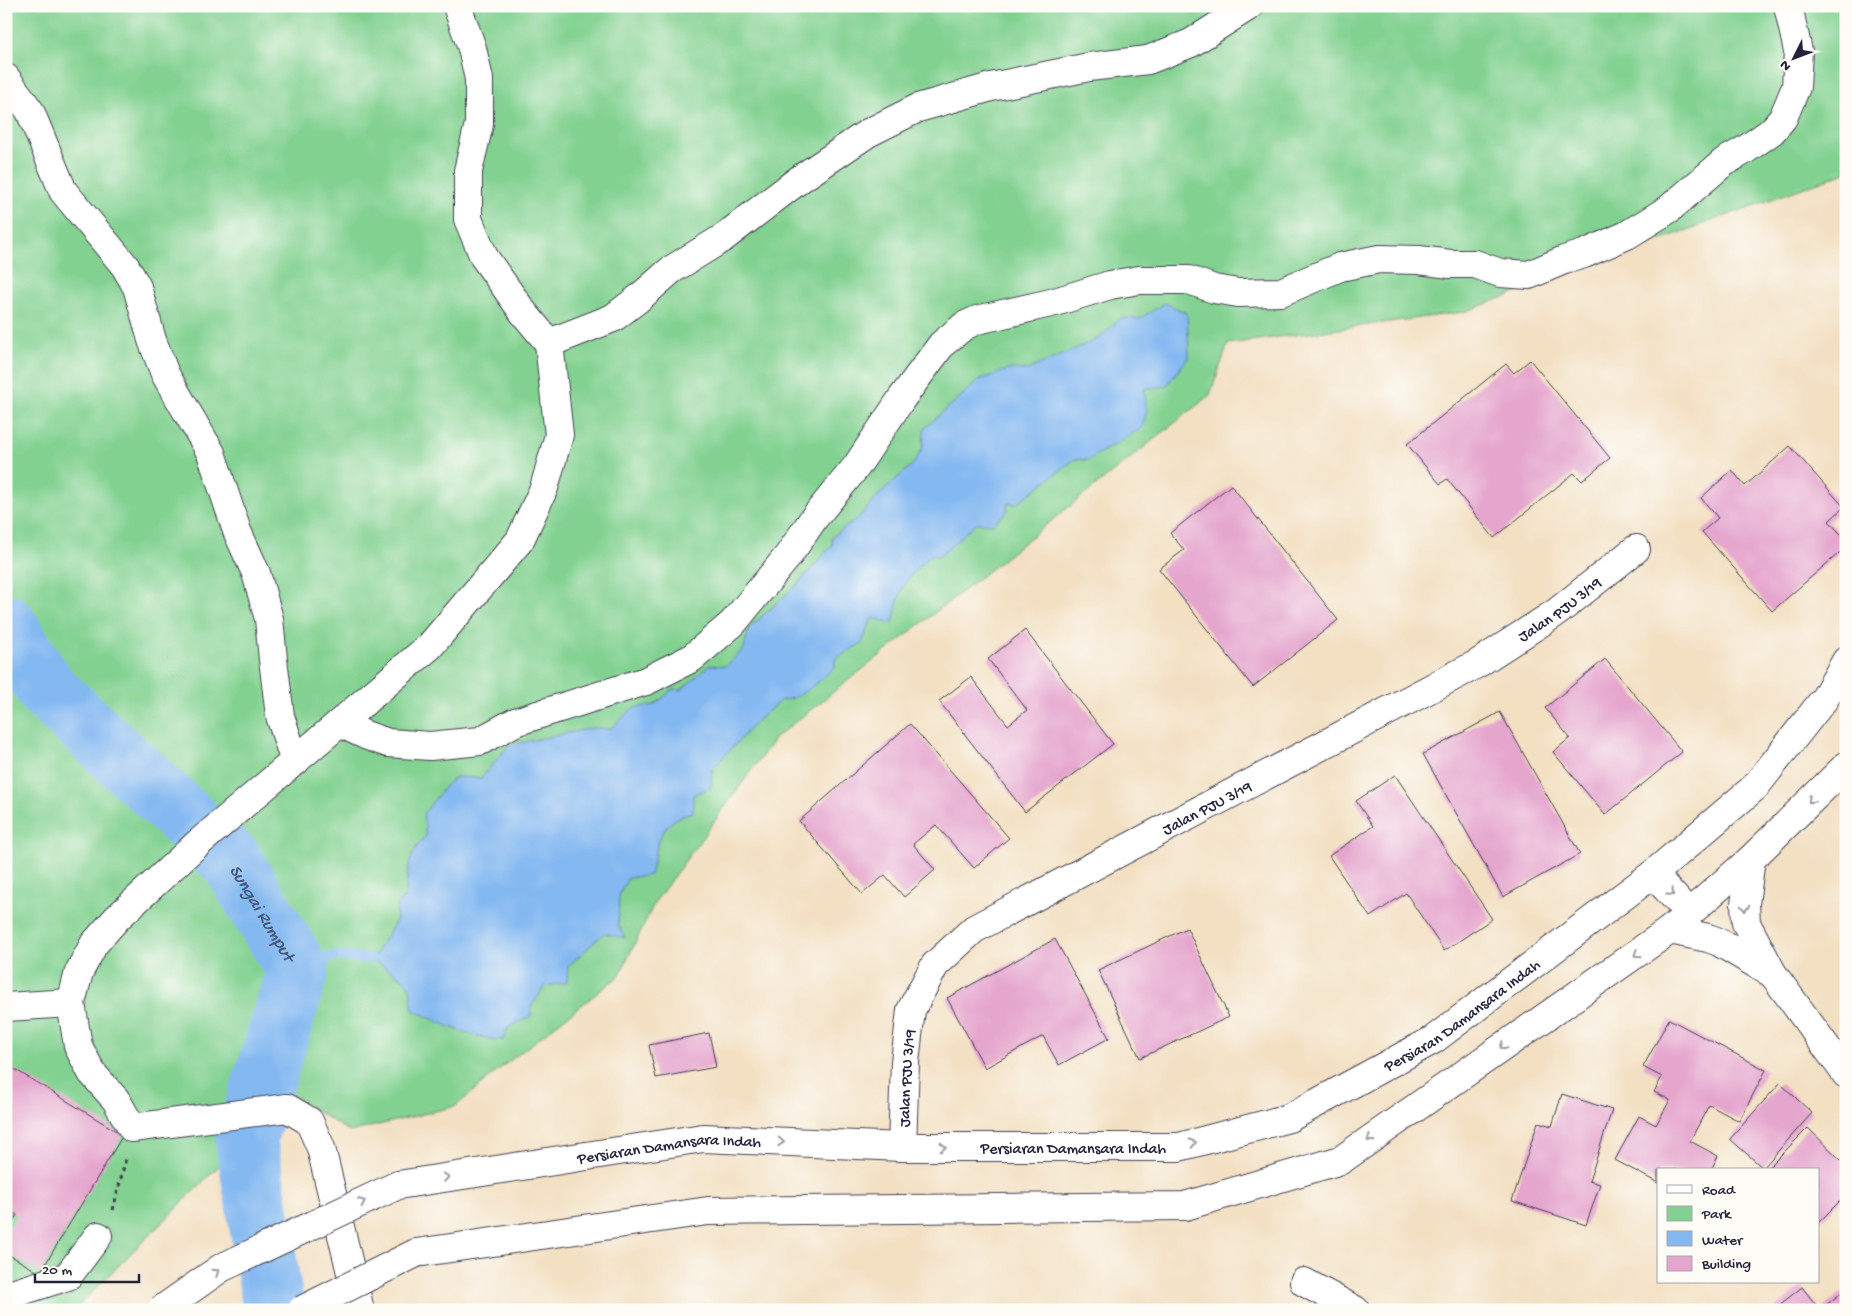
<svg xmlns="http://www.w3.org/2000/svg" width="1852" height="1316" viewBox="0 0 1852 1316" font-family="'Gochi Hand',sans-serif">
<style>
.green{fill:#82d191;stroke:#527a66}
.water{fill:#83b8f1;stroke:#526d96}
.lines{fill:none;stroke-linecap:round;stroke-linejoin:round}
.stream{stroke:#83b8f1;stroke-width:10}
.river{stroke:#83b8f1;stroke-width:62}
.building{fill:#e5a6ce}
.minor-casing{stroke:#413e4f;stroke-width:30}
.major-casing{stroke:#413e4f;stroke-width:30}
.path{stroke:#413e4f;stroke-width:3;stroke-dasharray:4 4;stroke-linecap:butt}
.minor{stroke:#fff;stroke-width:28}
.major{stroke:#fff;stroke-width:28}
.major-bridge-casing{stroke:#413e4f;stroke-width:30;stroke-linecap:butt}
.major-bridge{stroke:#fff;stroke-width:28}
.oneway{stroke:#9c9ca7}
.labels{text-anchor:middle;stroke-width:4.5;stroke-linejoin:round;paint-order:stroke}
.street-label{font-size:16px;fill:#22223b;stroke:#fdfcf7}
.water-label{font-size:18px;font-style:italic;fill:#44567b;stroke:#fdfcf7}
</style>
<rect width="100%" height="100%" fill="#fdfcf7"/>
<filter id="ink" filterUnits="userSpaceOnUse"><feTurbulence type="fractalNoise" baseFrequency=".02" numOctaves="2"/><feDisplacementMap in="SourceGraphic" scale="10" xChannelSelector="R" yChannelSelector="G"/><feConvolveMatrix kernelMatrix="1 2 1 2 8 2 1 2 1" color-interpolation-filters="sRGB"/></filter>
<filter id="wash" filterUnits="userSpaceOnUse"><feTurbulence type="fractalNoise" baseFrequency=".0096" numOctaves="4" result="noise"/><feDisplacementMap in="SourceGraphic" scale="20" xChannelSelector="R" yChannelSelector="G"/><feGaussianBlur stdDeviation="1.12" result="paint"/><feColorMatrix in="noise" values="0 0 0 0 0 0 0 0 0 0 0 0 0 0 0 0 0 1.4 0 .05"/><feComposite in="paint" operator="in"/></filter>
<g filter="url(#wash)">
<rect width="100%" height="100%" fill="#f3e0c3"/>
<!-- green -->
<path class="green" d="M6,6h1840v166l-382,140 -236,32 -18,51 -218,173 -216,169 -121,165 -36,74 -116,90 -47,40 -106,26 -70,-44 -60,77 -143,142 -10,3h-61z"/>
<!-- water -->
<path class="water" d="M1165,303l22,10 2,44 -23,29 -22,3 3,22 -5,17 -54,32 -13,-1 -59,45 -8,-1 -1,9 -14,12 -17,-1 -36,33 -9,-1c-28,26 -30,30 -38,68l-21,-5 -10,25 -27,16v8c-15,13 -34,33 -54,33l-23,20 -46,49 -1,18 -18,8v17c-36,10 -35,32 -43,63l-22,3 -9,17 -1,30 7,13 -21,-5 -36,33 -1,17 -22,3 -14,21v9l-23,12 -5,12c-31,-1 -62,-17 -90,-30l-3,-23 -8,-9 -30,-19 24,-38 1,-17 9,-8c1,-24 2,-43 20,-60l-3,-22 23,-29 9,-8 26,1 28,-33 83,-17 18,1 23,-21 21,-3 19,-16 8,1 28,-25 17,1 18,-17 5,-21 50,-45 33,-38v-8l27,-20 23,-25 32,-29 9,-16 1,-18 55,-49 31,-11 17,1 71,-31 23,-21 18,1z"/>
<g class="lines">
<!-- stream -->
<path class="stream" d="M298,970l35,-14 39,3"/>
<!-- river -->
<path class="river" id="s1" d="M6,625l41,65 184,170 67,110 -52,169 28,171"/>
</g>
<g id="blocks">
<!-- building -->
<g class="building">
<path d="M1530,360l80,98 -28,23 -8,-8 -80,65 -47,-59 -7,5 -33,-40 99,-80 8,9z"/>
<path d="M1790,446l54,61 -15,14 17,19v7l-74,64 -70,-79 16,-14 -17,-20 31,-28 13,16z"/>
<path d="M1231,485l107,135 -85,67 -94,-118 25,-19 -14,-17z"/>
<path d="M1025,630l88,114 -88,68 -86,-111 32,-24 37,48 19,-15 -39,-51z"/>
<path d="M1605,659l77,93 -77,63 -52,-63 17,-14 -25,-30z"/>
<path d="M1500,712l80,142 -77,43 -80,-143z"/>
<path d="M910,724l99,114 -35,30 -38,-43 -23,19 22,26 -31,27 -19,-22 -23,19 -63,-73z"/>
<path d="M1395,775l97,144 -48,32 -38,-58 -36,24 -41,-61 44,-30 -17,-25z"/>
<path d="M1187,928l42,89 -89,41 -42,-88z"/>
<path d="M1055,939l54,99 -50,27 -16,-29 -58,32 -38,-70z"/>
<path d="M1669,1019l97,51 -27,51 -30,-16 -19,36 28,15 -7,14h-53v13l-43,-23 24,-44 17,9 14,-25 -16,-8 8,-15 -19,-10z"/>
<path d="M709,1033l7,34 -60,11 -7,-33z"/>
<path d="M6,1064l117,71 -83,138 -34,-20v-21l11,-17 -11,-6z"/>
<path d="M1780,1083l32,30 -49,55 -33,-29z"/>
<path d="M1562,1094l50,16 -23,71 11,3 -14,41 -74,-24 26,-79 14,4z"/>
<path d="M1808,1128l38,37v30l-28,28v-53h-52z"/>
<path d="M1802,1287l18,23h-47z"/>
<path d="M1846,1289v21h-26z"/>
</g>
</g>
</g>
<g filter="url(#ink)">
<use href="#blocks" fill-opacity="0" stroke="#413e4f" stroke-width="1"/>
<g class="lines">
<defs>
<g id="minor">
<path d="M457,6l15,42 7,31v45l-11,47v48l16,38 39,55 26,31 64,-25 25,-19 33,-29 52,-32 77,-59 68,-46 50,-25 73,-21 98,-20 59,-7 43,-17 58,-37"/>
<path d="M6,78l24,33 33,80 62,75 12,21 15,53 13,34 46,79 26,78 19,42 13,46 4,40 7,57 15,46"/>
<path d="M340,723l25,12 23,8 42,3 50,-5 35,-19 131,-41 46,-23 41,-35 55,-67 26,-38 42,-51 46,-69 40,-54 22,-18 13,-6 78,-18 55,-17 29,-5h50l25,9 24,4 43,-1 59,-25 39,-8 40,1 31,4h25l25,9 29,2 35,-15 20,-6 43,-19 42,-26 55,-47 21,-12 27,-19 11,-13 13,-31 2,-36 -10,-45"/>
<path d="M1751,859l-6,45 1,19 27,51 73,100"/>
<path d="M1670,930l38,8 11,4 54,32"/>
<path d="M6,1007l65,-4"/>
<path id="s2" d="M902,1147l3,-85 6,-52 24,-45 39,-36 503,-265 80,-52 79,-63"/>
<path d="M1304,1282l51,28"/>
<path d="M6,1296l62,-20 30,-40"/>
<path d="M360,1310l-39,-162 -12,-27 -22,-13 -155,20 -16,-28 -24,-27 -14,-27 -7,-43 8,-31 15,-28 23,-26 78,-72 235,-200 90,-106 24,-52 15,-53 -10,-92"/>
</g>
<g id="major">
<path d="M1653,874l36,39"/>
<path id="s3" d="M398,1185l305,-47 199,9h277l110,-29 144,-78 220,-166 102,-87 70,-89 21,-37"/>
<path d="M416,1253l292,-42 477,-5 156,-46 329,-230 81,-71 95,-93"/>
</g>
</defs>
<!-- minor casing -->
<use href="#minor" class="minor-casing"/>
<!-- major casing -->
<use href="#major" class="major-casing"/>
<!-- path -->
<path class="path" d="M113,1210l13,-52"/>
<!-- minor -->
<use href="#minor" class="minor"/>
<!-- major -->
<use href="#major" class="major"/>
<defs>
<g id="major-bridge">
<path d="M161,1310l60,-42 177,-83"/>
<path d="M302,1310l114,-57"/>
</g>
</defs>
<!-- major-bridge casing -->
<use href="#major-bridge" class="major-bridge-casing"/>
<!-- major-bridge -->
<use href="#major-bridge" class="major-bridge"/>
</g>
<!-- one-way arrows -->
<defs><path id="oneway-chevron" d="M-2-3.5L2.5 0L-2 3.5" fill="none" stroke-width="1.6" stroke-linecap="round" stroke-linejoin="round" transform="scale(1.25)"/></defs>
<g class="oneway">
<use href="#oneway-chevron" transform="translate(1811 800) rotate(136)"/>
<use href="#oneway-chevron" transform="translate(1671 893) rotate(47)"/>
<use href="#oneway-chevron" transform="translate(1745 908) rotate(90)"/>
<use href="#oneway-chevron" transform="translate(1637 954) rotate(145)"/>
<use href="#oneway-chevron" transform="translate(1503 1046) rotate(145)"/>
<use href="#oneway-chevron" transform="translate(1370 1139) rotate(145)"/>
<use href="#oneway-chevron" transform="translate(781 1142) rotate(3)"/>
<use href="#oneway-chevron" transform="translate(1193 1143) rotate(-15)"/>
<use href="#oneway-chevron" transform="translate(943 1147)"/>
<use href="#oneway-chevron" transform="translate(446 1177) rotate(-9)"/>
<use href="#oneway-chevron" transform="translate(362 1202) rotate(-25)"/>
<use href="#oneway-chevron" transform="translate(216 1272) rotate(-33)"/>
</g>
</g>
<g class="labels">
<!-- street labels -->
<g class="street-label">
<text dy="6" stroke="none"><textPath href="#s2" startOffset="909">Jalan PJU 3/19</textPath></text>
<text dy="6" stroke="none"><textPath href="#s2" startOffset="504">Jalan PJU 3/19</textPath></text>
<text dy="6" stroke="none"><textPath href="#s3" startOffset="1100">Persiaran Damansara Indah</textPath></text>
<text dy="6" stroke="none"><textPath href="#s2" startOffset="69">Jalan PJU 3/19</textPath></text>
<text dy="6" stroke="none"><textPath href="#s3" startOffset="679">Persiaran Damansara Indah</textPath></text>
<text dy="6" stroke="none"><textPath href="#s3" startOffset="274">Persiaran Damansara Indah</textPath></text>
</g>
<!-- water labels -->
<g class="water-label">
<text dy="6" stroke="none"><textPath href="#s1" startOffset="389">Sungai Rumput</textPath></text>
</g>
</g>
<!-- margin -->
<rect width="1852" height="1316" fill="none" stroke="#fdfcf7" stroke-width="25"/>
<!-- legend -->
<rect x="1657" y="1168" width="162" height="115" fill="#fdfcf7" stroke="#a5a5ac"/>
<rect x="1667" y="1185" width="25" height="8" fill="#ffffff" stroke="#a5a5ac"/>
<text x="1702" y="1194" font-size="15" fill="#22223b">Road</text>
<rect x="1667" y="1206" width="25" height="15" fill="#82d191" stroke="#a5a5ac"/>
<text x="1702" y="1218" font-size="15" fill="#22223b">Park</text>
<rect x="1667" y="1231" width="25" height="15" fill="#83b8f1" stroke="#a5a5ac"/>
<text x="1702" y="1244" font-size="15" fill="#22223b">Water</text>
<rect x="1667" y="1256" width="25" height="15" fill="#e5a6ce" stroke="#a5a5ac"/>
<text x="1702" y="1268" font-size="15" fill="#22223b">Building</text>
<!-- north arrow -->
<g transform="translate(1794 58) rotate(228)" stroke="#fdfcf7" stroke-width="4" paint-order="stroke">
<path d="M0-4L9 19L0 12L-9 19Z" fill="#22223b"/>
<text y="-8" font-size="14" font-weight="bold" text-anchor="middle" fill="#22223b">N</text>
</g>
<!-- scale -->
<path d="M35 1274v8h104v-8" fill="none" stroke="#22223b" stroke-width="2.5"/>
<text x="42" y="1274" font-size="15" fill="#22223b" stroke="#fdfcf7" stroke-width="4" paint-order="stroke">20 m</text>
</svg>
